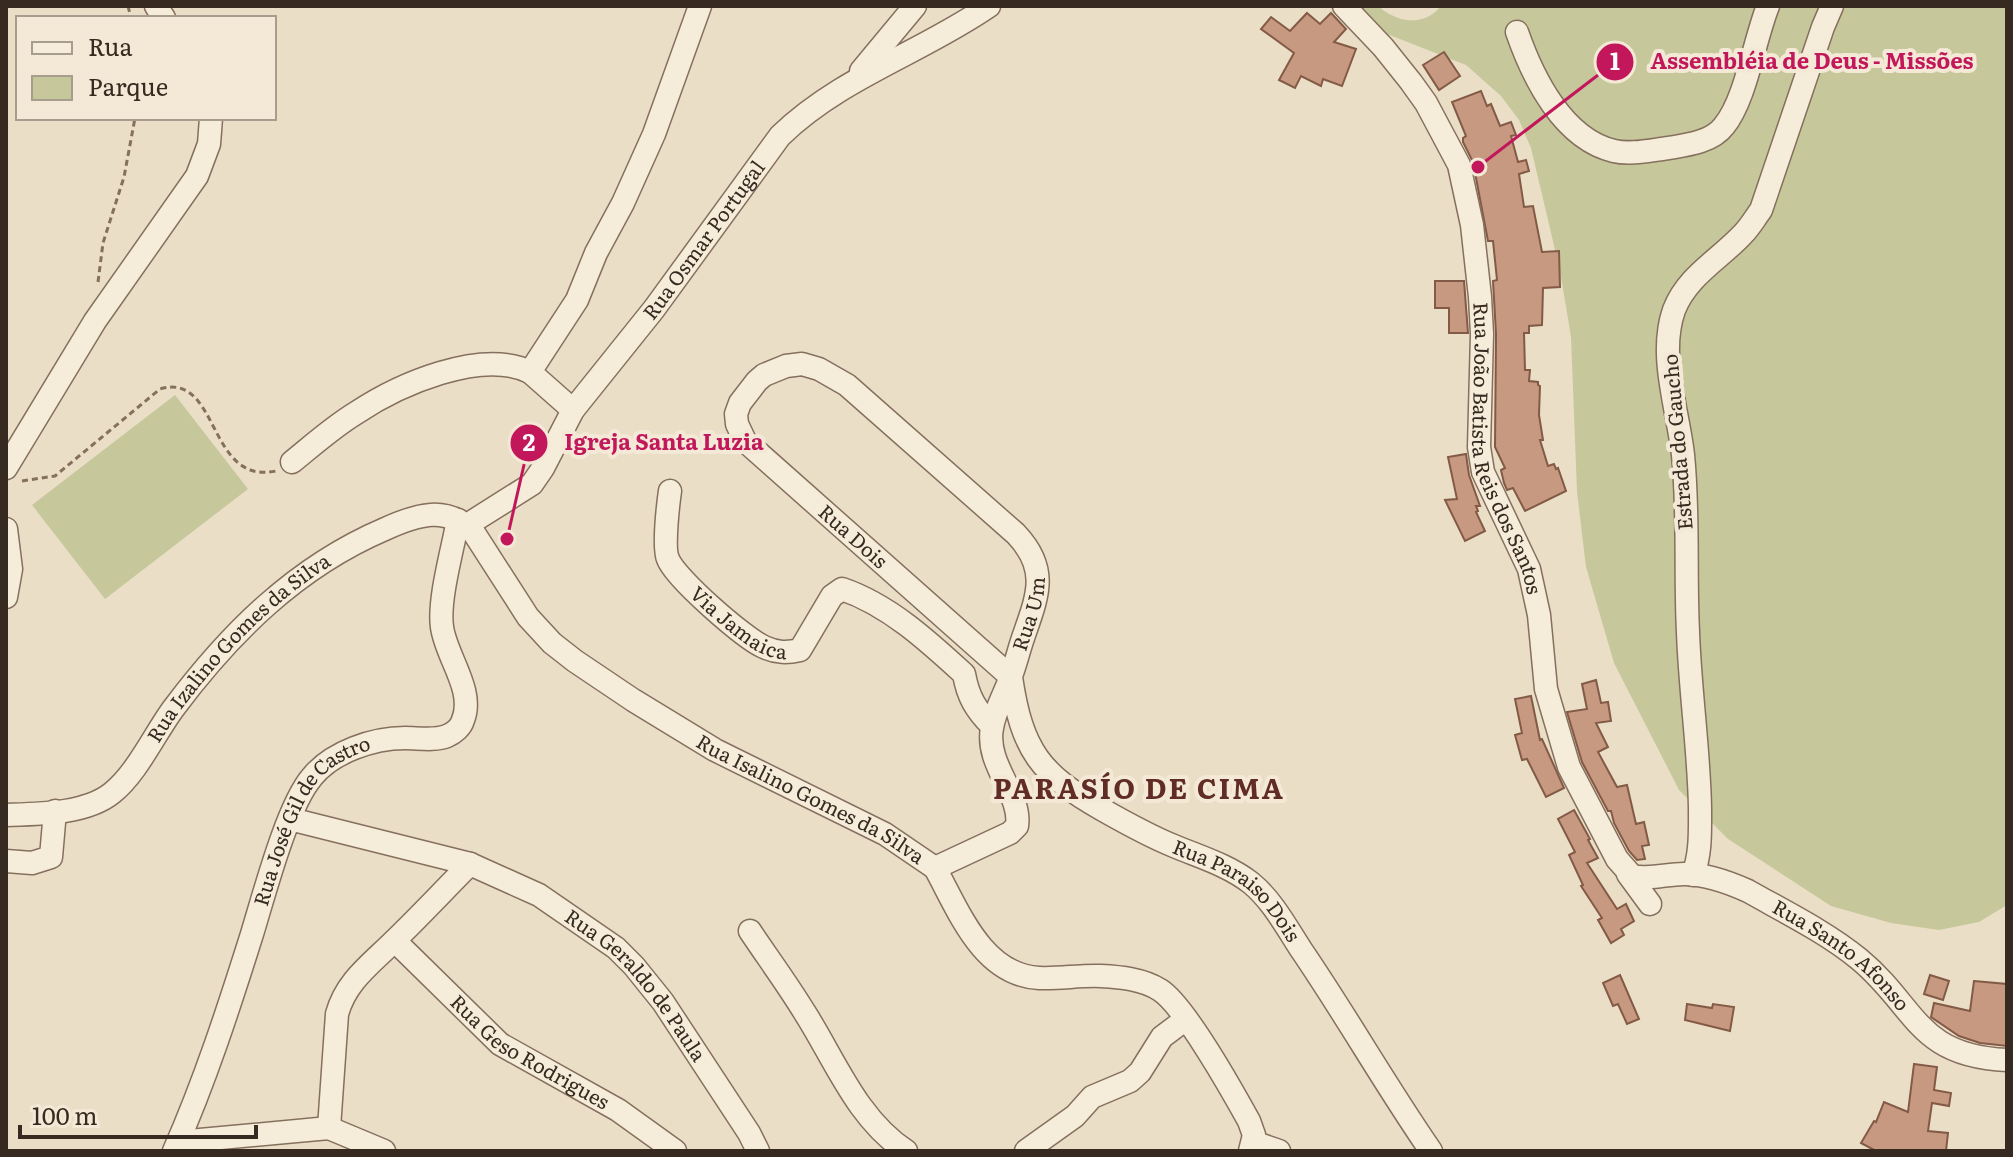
<svg xmlns="http://www.w3.org/2000/svg" width="2013" height="1157" viewBox="0 0 2013 1157" font-family="Literata,serif">
<style>
.green{fill:#c6c89c}
.building{fill:#c69980;stroke:#835a45;stroke-width:2}
.lines{fill:none;stroke-linecap:round;stroke-linejoin:round}
.minor-casing{stroke:#85705e;stroke-width:25}
.path{stroke:#85705e;stroke-width:3;stroke-dasharray:6 4;stroke-linecap:butt}
.minor{stroke:#f6ecda;stroke-width:22}
.labels{text-anchor:middle;stroke-width:8;stroke-linejoin:round;paint-order:stroke}
.street-label{font-size:20px;fill:#372a20;stroke:#f3e9d6}
.district-label{font-size:28px;font-weight:bold;letter-spacing:2px;fill:#602c23;stroke:#f3e9d6}
.leader{fill:none;stroke:#c2185b;stroke-width:3}
.callout-dot{fill:#c2185b;stroke:#f3e9d6;stroke-width:3}
.mark-label{font-size:24px;text-anchor:middle;font-weight:bold;fill:#fff}
.callout-label{font-size:22px;text-anchor:middle;font-weight:bold;fill:#c2185b;stroke:#f3e9d6;stroke-width:8;stroke-linejoin:round;paint-order:stroke}
</style>
<rect width="100%" height="100%" fill="#ebdec7"/>
<!-- green -->
<g class="green">
<path d="M1354,6c7,0 15,-1 21,0 6,1 6,3 11,6 19,12 40,12 55,-6h566v899l-28,17 -40,8 -48,-7 -60,-17 -103,-67 -49,-49 -65,-127 -28,-96 -9,-75 -6,-155 -11,-66 -29,-123 -12,-28 -18,-24 -35,-31 -79,-31z"/>
<path d="M175,395l73,94 -143,110 -73,-94z"/>
</g>
<!-- building -->
<g class="building">
<path d="M1307,13l13,11 11,-11 15,16 -12,13 22,7 -14,37 -19,-7 -2,7 -20,-10 -6,12 -16,-8 15,-27 -33,-24 10,-12 19,14z"/>
<path d="M1444,52l16,24 -21,14 -16,-25z"/>
<path d="M1481,91l6,15 4,-2 9,22 11,-4 5,13 -5,1 7,26 8,-2 3,11 -10,3 5,33 9,-1 9,46 17,-1 1,36 -17,1 -1,37 -13,1v7h-5l1,37h5l-1,11 9,1v3l2,1 -1,29 4,25h-3l8,26 6,-2 2,5 2,-1 8,23 -41,20 -12,-23 -6,2 -3,-7 -3,-13 4,-2 -10,-21 1,-113 -3,-53 4,-1 -4,-39h-5l-15,-79 -10,-20v-4l3,-2 -14,-34z"/>
<path d="M1435,281h29l4,52h-19v-25h-14z"/>
<path d="M1466,454l3,21 11,31h-4l2,5 -2,1 9,19 -20,10 -20,-41 12,-1 -9,-42z"/>
<path d="M1596,680l5,23 7,-1 3,19 -15,2 12,24 -10,5 19,35 10,-2 9,39 8,-2 5,23 -7,1 3,13 -8,1 -8,-9 -15,-28 -3,-12h-3l-26,-49 -15,-50 20,-3 -5,-25z"/>
<path d="M1531,696l9,44 2,-1 22,49 -18,9 -19,-38 -5,1 -7,-25 7,-2 -7,-34z"/>
<path d="M1574,810l16,29 -2,1 10,18 -11,5 30,46 9,-5 8,17 -13,8 3,6 -13,8 -13,-23 4,-2 -21,-32 2,-1 -14,-30 6,-3 -17,-33z"/>
<path d="M1620,975l19,44 -12,5 -9,-20 -5,2 -10,-23z"/>
<path d="M1930,975l19,6 -6,19 -19,-6z"/>
<path d="M1974,981l33,3v62l-27,-3 -21,-7 -28,-19 3,-14 36,8z"/>
<path d="M1687,1004l25,4 1,-4 21,3 -4,24 -45,-11z"/>
<path d="M1914,1064l23,3 -3,23 17,3 -2,13 -17,-3 -4,28 20,2 -2,18h-70l-15,-8 13,-22 2,1 8,-20 24,10z"/>
</g>
<g class="lines">
<defs>
<g id="minor">
<path d="M156,6l8,12"/>
<path id="s1" d="M1344,6l39,41 28,35 15,21 33,62 13,60 8,72 2,37 -3,113 4,25 46,97 10,46 7,74 23,78 48,92 15,17c18,4 34,-2 52,-2 22,0 44,8 64,17 37,21 78,41 111,68 58,48 57,97 148,101"/>
<path d="M1517,32c16,46 46,107 97,119 17,4 37,-1 55,-3 18,-3 43,-6 55,-22 22,-27 30,-85 44,-120"/>
<path d="M861,71l54,-65"/>
<path d="M573,410l-43,-38 47,-72 19,-47 27,-50 31,-69 46,-128"/>
<path d="M292,462c21,-17 41,-35 64,-49 42,-28 125,-65 174,-41"/>
<path d="M6,468l89,-147 102,-145 12,-32 2,-26"/>
<path id="s2" d="M670,491c-2,14 -7,57 -2,68 7,19 77,80 96,88 13,6 23,6 36,3l32,-54 10,-7c47,16 86,52 122,85 4,23 12,36 28,52"/>
<path id="s3" d="M467,525l65,-41 11,-16 30,-58 81,-101 126,-173c61,-59 141,-83 209,-130"/>
<path d="M6,529l5,40 -5,28"/>
<path id="s4" d="M6,815c33,-1 80,-1 106,-22 25,-20 42,-58 61,-84 57,-76 123,-142 212,-180 31,-14 62,-25 89,4l54,84 24,26 23,18 58,39 82,50 170,84 50,34c24,43 47,107 104,110 21,1 41,-3 62,-2 19,1 42,3 59,14 24,15 73,102 89,131l5,14 -4,16"/>
<path d="M290,819l180,45"/>
<path d="M6,861l26,2 19,-6 4,-46"/>
<path id="s5" d="M935,868l75,-35 7,-7c5,-32 -32,-61 -25,-98 3,-19 13,-34 19,-52 5,-13 8,-27 13,-41 14,-40 25,-66 -8,-101l-169,-149 -28,-16 -17,-5 -16,2 -22,9 -7,6 -17,22 -4,11 1,10 8,17 266,236c11,74 29,97 92,133 23,13 46,26 71,36 26,11 54,19 77,37 21,17 36,45 51,68 45,66 84,135 129,200"/>
<path d="M1628,874l22,30"/>
<path d="M1693,875c8,-22 7,-43 7,-67 -1,-58 -10,-117 -12,-176 -3,-59 1,-118 -5,-177 -5,-45 -25,-100 -9,-145 13,-34 46,-51 69,-76 7,-7 12,-16 18,-24l62,-183 9,-21"/>
<path d="M750,931c18,27 38,54 55,82 30,47 52,106 101,138"/>
<path id="s6" d="M395,941l105,103 118,66 57,41"/>
<path id="s7" d="M329,1128l8,-114c9,-33 34,-50 57,-73 26,-25 50,-51 76,-77l69,31 77,53 18,18 29,36 86,131 9,18"/>
<path d="M178,1142l151,-14 55,23"/>
<path d="M1253,1142l26,9"/>
<path id="s8" d="M174,1151c31,-70 55,-144 78,-217 12,-39 35,-128 60,-157 20,-25 61,-39 93,-39 13,0 30,3 42,-2 7,-3 14,-9 16,-16 12,-30 -17,-63 -21,-93 -4,-27 11,-79 16,-107"/>
<path d="M1026,1151l49,-35 17,-19 38,-16 10,-9 22,-35 24,-18"/>
</g>
</defs>
<!-- minor casing -->
<use href="#minor" class="minor-casing"/>
<!-- path -->
<g class="path">
<path d="M128,6l3,12"/>
<path d="M98,282l5,-39 21,-66 11,-59"/>
<path d="M22,481l33,-5 105,-87c60,-18 47,97 116,82"/>
</g>
<!-- minor -->
<use href="#minor" class="minor"/>
</g>
<g class="labels">
<!-- street labels -->
<g class="street-label">
<text dy="7" stroke="none"><textPath href="#s3" startOffset="376">Rua Osmar Portugal</textPath></text>
<text transform="translate(1678 442) rotate(-95)" y="7">Estrada do Gaucho</text>
<text dy="7" stroke="none"><textPath href="#s1" startOffset="488">Rua João Batista Reis dos Santos</textPath></text>
<text dy="7" stroke="none"><textPath href="#s5" startOffset="940">Rua Dois</textPath></text>
<text dy="7" stroke="none"><textPath href="#s5" startOffset="316">Rua Um</textPath></text>
<text dy="7" stroke="none"><textPath href="#s2" startOffset="166">Via Jamaica</textPath></text>
<text dy="7" stroke="none"><textPath href="#s4" startOffset="304">Rua Izalino Gomes da Silva</textPath></text>
<text dy="7" stroke="none"><textPath href="#s4" startOffset="1030">Rua Isalino Gomes da Silva</textPath></text>
<text dy="7" stroke="none"><textPath href="#s8" startOffset="364">Rua José Gil de Castro</textPath></text>
<text dy="7" stroke="none"><textPath href="#s5" startOffset="1480">Rua Paraiso Dois</textPath></text>
<text dy="7" stroke="none"><textPath href="#s1" startOffset="1176">Rua Santo Afonso</textPath></text>
<text dy="7" stroke="none"><textPath href="#s7" startOffset="526">Rua Geraldo de Paula</textPath></text>
<text dy="7" stroke="none"><textPath href="#s6" startOffset="176">Rua Geso Rodrigues</textPath></text>
</g>
<!-- district labels -->
<g class="district-label">
<text x="1139" y="799">PARASÍO DE CIMA</text>
</g>
</g>
<!-- callouts -->
<path class="leader" d="M1478 167L1615 62M507 539L529 443"/>
<g class="callout-dot">
<circle cx="1478" cy="167" r="8"/>
<circle cx="507" cy="539" r="8"/>
<circle cx="1615" cy="62" r="20"/>
<circle cx="529" cy="443" r="20"/>
</g>
<g class="mark-label">
<text x="1615" y="70">1</text>
<text x="529" y="451">2</text>
</g>
<g class="callout-label">
<text x="1812" y="69">Assembléia de Deus - Missões</text>
<text x="664" y="450">Igreja Santa Luzia</text>
</g>
<!-- border -->
<rect width="2013" height="1157" fill="none" stroke="#372a20" stroke-width="16"/>
<!-- legend -->
<rect x="16" y="16" width="260" height="104" fill="#f3e9d6" stroke="#a89d8d" stroke-width="2"/>
<rect x="32" y="42" width="40" height="12" fill="#f6ecda" stroke="#a89d8d" stroke-width="2"/>
<text x="88" y="56" font-size="24" fill="#372a20">Rua</text>
<rect x="32" y="76" width="40" height="24" fill="#c6c89c" stroke="#a89d8d" stroke-width="2"/>
<text x="88" y="96" font-size="24" fill="#372a20">Parque</text>
<!-- scale -->
<path d="M20 1125v12h236v-12" fill="none" stroke="#372a20" stroke-width="4"/>
<text x="32" y="1125" font-size="24" fill="#372a20" stroke="#f3e9d6" stroke-width="6" paint-order="stroke">100 m</text>
</svg>
